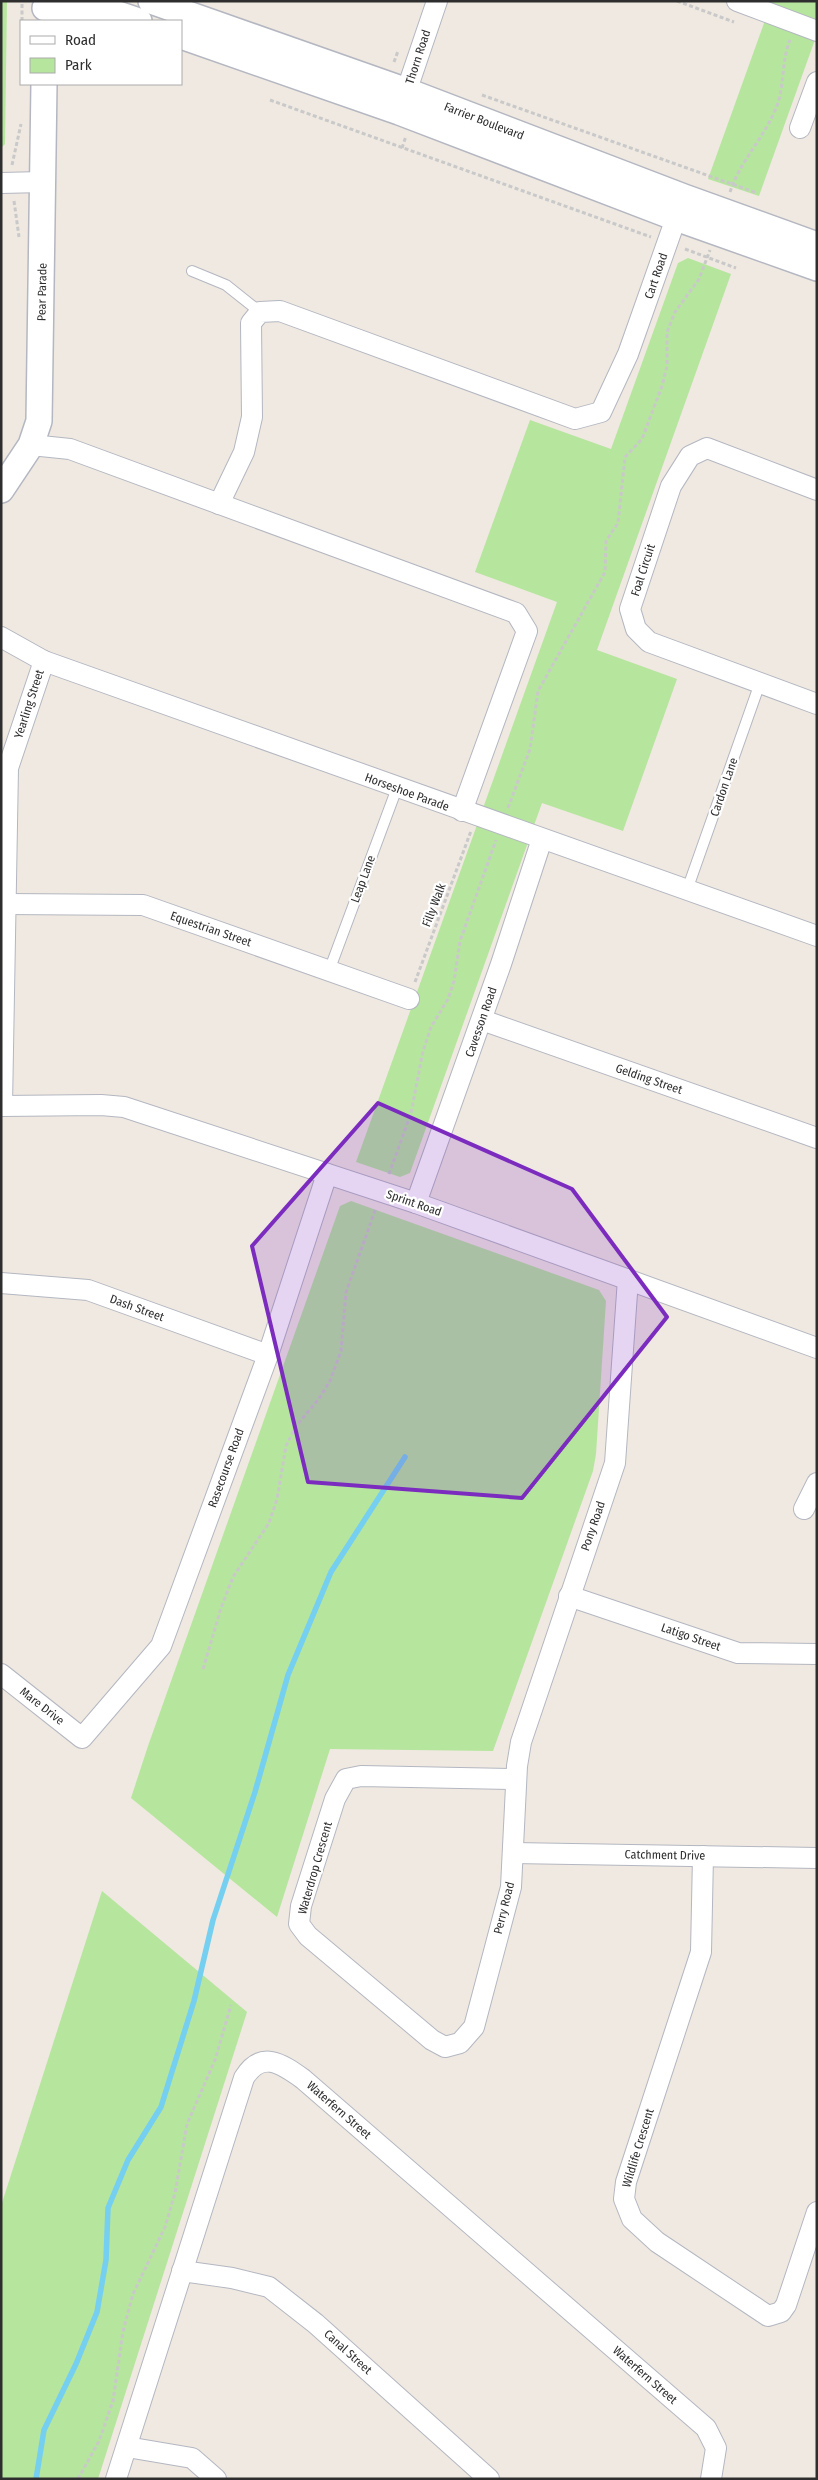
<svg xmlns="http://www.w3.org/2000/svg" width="818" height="2480" viewBox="0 0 818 2480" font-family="'Fira Sans Condensed',sans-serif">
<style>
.park{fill:#b6e59e}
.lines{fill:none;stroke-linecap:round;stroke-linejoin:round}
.stream{stroke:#75cff0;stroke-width:5.5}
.service-casing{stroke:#b4b7c1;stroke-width:12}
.minor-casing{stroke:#b4b7c1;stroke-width:22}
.tertiary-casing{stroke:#b4b7c1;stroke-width:28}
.path{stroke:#c9c9c9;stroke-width:3;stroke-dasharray:4 2.5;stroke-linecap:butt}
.service{stroke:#fff;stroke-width:10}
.minor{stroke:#fff;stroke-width:20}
.tertiary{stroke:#fff;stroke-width:25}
.marked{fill:#7b2cbf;fill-opacity:0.2;stroke:#7b2cbf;stroke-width:4;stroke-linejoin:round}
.labels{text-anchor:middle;stroke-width:4.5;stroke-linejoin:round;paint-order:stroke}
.street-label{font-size:12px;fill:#2e2e2e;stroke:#fff}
</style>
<rect width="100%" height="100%" fill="#efe9e1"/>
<!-- park -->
<g class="park">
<path d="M1,1h6l-2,143 -4,4z"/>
<path d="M772,1h45v33l-58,162 -51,-17z"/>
<path d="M688,258l43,16 -134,376 80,29 -54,152 -81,-28 -132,370 -10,4 -44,-15 201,-560 -82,-30 55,-152 81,29 67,-186z"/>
<path d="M351,1201l248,89 7,11 -10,153 -3,17 -100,280 -163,-2 -53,168 -146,-119 17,-52 192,-540z"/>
<path d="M102,1891l145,121 -149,467h-97v-273z"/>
</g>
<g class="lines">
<!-- stream -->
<path class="stream" d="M36,2479l8,-49 32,-66 21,-52 9,-52 2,-52 20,-48 33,-53 33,-106 19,-81 42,-128 33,-117 43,-103 74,-115"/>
<defs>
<g id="service">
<path d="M192,271l34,14 34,27"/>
<path d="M687,890l73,-207"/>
<path d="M329,971l68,-183"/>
</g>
<g id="minor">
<path d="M737,1l80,30"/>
<path d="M402,104l35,-103"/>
<path d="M800,128l17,-46"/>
<path d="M1,183l42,-1"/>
<path d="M31,445l39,4 446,164 11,18 -65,180"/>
<path d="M817,490l-110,-42 -17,8 -19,30 -41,123 6,20 13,13 168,62"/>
<path d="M219,504l25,-52 8,-35 -1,-94 9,-11 20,-1 295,108 26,-7 27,-58 53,-150"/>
<path d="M1,637l43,24 773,275"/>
<path d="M6,904l137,1 266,94"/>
<path d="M482,1020l335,118"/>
<path d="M1,1106l100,-1 23,2 292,96 401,145"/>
<path d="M2,1106l6,-338 36,-107"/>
<path d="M416,1203l85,-239 41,-125"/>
<path d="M1,1283l87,7 180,65"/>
<path d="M804,1509l13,-26"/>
<path d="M569,1596l169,57 79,1"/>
<path d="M1,1674l81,64 79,-92 107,-291 59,-181"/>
<path d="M516,1779l-155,-3 -15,3 -11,20 -34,107 -2,18 9,12 124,104 13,7 15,-4 14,-16 37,-140 6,-121 4,-24 94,-279 13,-184"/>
<path d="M513,1853l304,5"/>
<path d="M703,1856l-2,96 -75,230 -2,17 8,20 25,23 111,74 13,-4 5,-7 31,-93"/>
<path d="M182,2271l50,7 37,9 46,36 174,156"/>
<path d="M127,2447l65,11 24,21"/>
<path d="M116,2479l128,-401c17,-28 37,-15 59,1l403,349 10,20 -5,31"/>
</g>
<g id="tertiary">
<path d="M151,1l256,90 277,106 133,48"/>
<path d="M45,8h55l39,13"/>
<path d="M181,36l218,76 277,106 141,50"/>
<path d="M1,490l30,-45 8,-24 5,-337"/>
</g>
</defs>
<!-- service casing -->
<use href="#service" class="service-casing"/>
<!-- minor casing -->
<use href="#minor" class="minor-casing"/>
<!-- tertiary casing -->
<use href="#tertiary" class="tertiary-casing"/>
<!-- path -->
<g class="path">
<path d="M677,1l57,21"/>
<path d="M22,21v-20"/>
<path d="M394,62l4,-11"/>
<path d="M482,95l275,98"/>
<path d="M270,100l381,137"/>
<path d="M402,148l4,-12"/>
<path d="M12,165l9,-41"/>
<path d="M730,192c10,-31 34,-54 46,-84 9,-21 5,-47 14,-68"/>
<path d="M14,201l5,36"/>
<path d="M685,249l51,19"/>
<path d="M508,808l22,-59 8,-58 67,-119 1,-31 12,-18 7,-66 17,-18 20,-53 5,-20v-34l8,-20 24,-33 11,-29"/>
<path d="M415,982l56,-151"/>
<path d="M389,1174l22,-61 12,-62 8,-24 17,-28 6,-18 6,-40 36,-101"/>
<path d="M203,1669l18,-61 12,-31 36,-54 8,-24 9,-53 10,-20 22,-26 12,-19 11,-30 5,-59 30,-84"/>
<path d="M78,2479l21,-38 14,-40 10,-70 10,-37 32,-67 10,-34 12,-69 28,-64 16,-55"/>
</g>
<!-- service -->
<use href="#service" class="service"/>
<!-- minor -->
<use href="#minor" class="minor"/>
<!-- tertiary -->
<use href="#tertiary" class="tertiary"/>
</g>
<!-- marked area -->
<path class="marked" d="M378,1103l194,86 95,128 -145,181 -214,-16 -56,-236z"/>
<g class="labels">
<!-- street labels -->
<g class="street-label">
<text transform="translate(418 57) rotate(-72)" y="4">Thorn Road</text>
<text transform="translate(484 121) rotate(21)" y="4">Farrier Boulevard</text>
<text transform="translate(656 276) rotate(-71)" y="4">Cart Road</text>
<text transform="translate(42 292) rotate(-89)" y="4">Pear Parade</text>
<text transform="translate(643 570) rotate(-72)" y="4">Foal Circuit</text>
<text transform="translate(29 704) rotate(-72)" y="4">Yearling Street</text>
<text transform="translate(724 787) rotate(-71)" y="4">Cardon Lane</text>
<text transform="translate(407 792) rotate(20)" y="4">Horseshoe Parade</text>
<text transform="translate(363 879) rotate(-70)" y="4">Leap Lane</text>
<text transform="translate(434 905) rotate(-69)" y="4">Filly Walk</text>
<text transform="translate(211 929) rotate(19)" y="4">Equestrian Street</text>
<text transform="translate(481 1022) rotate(-71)" y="4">Cavesson Road</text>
<text transform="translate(649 1079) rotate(19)" y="4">Gelding Street</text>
<text transform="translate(414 1203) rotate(19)" y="4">Sprint Road</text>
<text transform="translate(137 1308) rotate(20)" y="4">Dash Street</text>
<text transform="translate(226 1468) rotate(-70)" y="4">Rasecourse Road</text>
<text transform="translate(593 1526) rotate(-71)" y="4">Pony Road</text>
<text transform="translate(691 1637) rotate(19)" y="4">Latigo Street</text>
<text transform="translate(42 1706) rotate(38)" y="4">Mare Drive</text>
<text transform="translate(665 1855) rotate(1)" y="4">Catchment Drive</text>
<text transform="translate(315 1868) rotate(-74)" y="4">Waterdrop Crescent</text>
<text transform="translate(504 1908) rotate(-76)" y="4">Perry Road</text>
<text transform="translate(339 2110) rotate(41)" y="4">Waterfern Street</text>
<text transform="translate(638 2148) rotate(-73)" y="4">Wildlife Crescent</text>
<text transform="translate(348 2352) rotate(42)" y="4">Canal Street</text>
<text transform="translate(645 2375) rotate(41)" y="4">Waterfern Street</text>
</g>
</g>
<!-- border -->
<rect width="818" height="2480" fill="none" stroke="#2e2e2e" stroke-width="5"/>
<!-- legend -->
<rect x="20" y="20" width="162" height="65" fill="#ffffff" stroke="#ababab"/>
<rect x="30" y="36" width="25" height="8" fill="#ffffff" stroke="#ababab"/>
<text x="65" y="45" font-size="15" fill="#2e2e2e">Road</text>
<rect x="30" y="58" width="25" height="15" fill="#b6e59e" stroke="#ababab"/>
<text x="65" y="70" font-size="15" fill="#2e2e2e">Park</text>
</svg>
